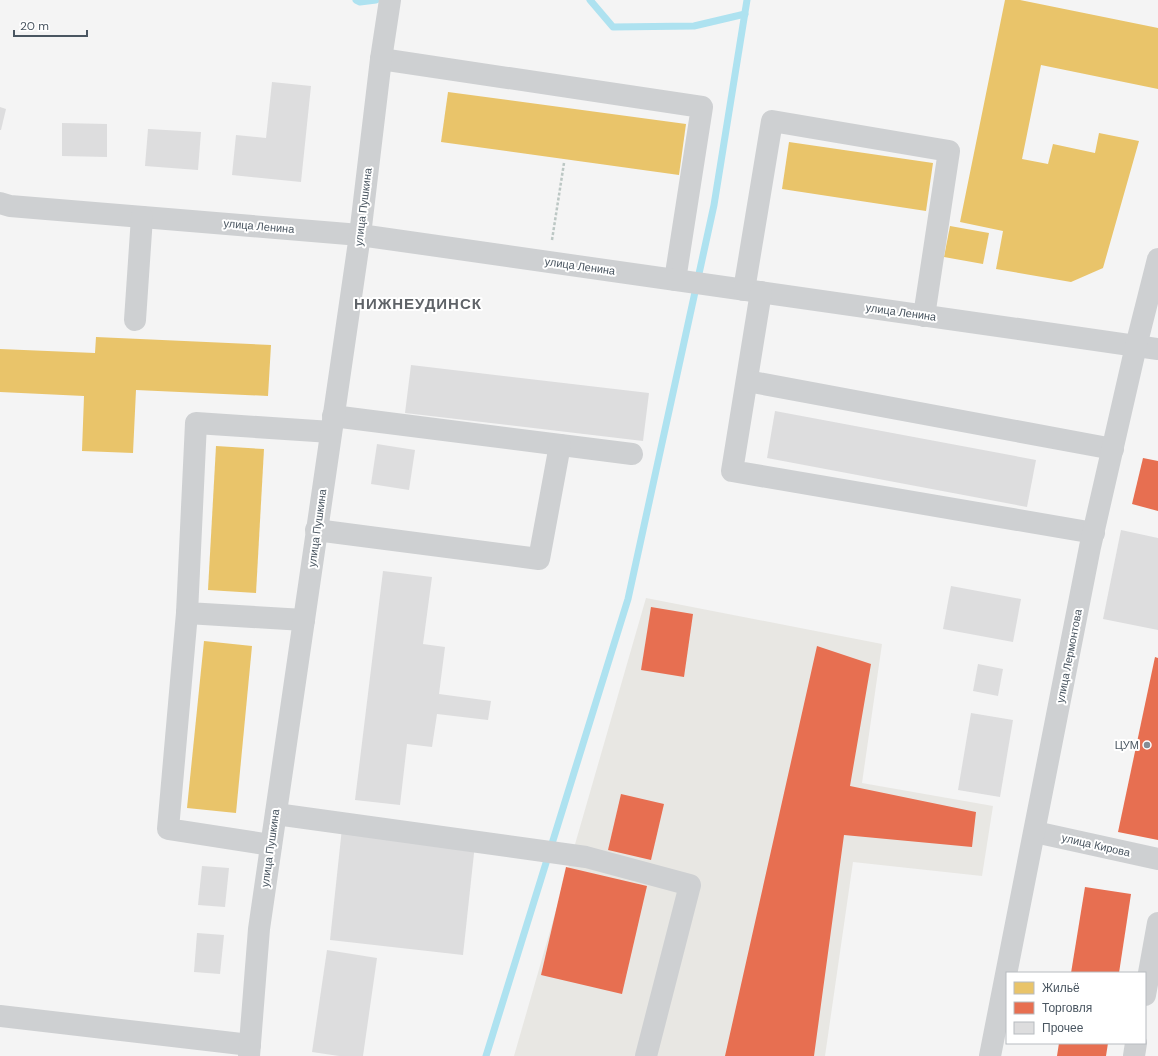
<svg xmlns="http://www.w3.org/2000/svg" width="1158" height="1056" viewBox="0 0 1158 1056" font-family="'DM Sans',sans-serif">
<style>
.commercial{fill:#e8e7e3}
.homes{fill:#e9c46a}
.shops{fill:#e76f51}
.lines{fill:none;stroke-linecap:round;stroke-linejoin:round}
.stream{stroke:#aee2f0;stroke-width:7}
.building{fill:#ddddde}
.path{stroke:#bcc7c4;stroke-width:2.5;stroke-dasharray:3 2;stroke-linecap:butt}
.minor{stroke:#ced0d2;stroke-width:22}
.poi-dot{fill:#868d94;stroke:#fff;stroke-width:1.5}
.labels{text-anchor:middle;stroke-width:4;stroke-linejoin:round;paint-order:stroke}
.street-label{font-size:11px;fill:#4a5661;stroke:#fff}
.poi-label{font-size:11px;fill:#4a5661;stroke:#fff;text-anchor:end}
.district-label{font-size:15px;font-weight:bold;letter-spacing:1px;fill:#5f6368;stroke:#fff}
</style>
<rect width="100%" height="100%" fill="#f4f4f4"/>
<!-- commercial -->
<path class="commercial" d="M646,598l236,46 -20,139 131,23 -11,70 -129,-14 -28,194h-311z"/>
<!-- homes -->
<g class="homes">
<path d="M1005,0h15l138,28v61l-117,-24 -19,94 26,5 5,-20 42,9 4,-20 40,8 -36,127 -32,14 -75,-13 7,-38 -43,-9z"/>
<path d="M448,92l238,32 -7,51 -238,-33z"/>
<path d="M789,142l144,21 -7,48 -144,-22z"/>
<path d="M950,226l39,7 -6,31 -39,-7z"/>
<path d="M96,337l175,8 -3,51 -132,-6 -3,63 -51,-2 2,-55 -84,-4v-43l95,4z"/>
<path d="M216,446l48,3 -8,144 -48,-3z"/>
<path d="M204,641l48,5 -16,167 -49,-5z"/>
</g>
<!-- shops -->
<g class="shops">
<path d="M1143,458l15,3v50l-26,-7z"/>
<path d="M651,607l42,7 -9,63 -43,-7z"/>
<path d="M817,646l54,18 -21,122 126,26 -4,35 -128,-12 -30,221h-89z"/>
<path d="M1155,657l3,1v182l-40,-8z"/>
<path d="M621,794l43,10 -13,56 -43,-10z"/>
<path d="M566,867l81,19 -25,108 -81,-19z"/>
<path d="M1085,887l46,7 -12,79h-48z"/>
<path d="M1059,1043h49l-2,13h-49z"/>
</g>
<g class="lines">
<!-- stream -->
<g class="stream">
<path d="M356,0l4,2 16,-2"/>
<path d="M590,0l23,27 81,-1 51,-12"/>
<path d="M486,1056l142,-457 86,-394 33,-205"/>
</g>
</g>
<!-- building -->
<g class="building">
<path d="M272,82l39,4 -10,96 -69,-7 4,-40 30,3z"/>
<path d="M0,107l6,2 -5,21h-1z"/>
<path d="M62,123l45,1v33l-45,-1z"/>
<path d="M148,129l53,3 -3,38 -53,-4z"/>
<path d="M411,365l238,28 -6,48 -238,-28z"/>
<path d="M775,411l261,49 -9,47 -260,-49z"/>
<path d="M377,444l38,6 -6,40 -38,-6z"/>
<path d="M1121,530l37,8v92l-55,-11z"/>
<path d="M383,571l49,6 -9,67 22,3 -6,47 52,7 -3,19 -51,-6 -5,33 -25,-3 -7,61 -45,-5z"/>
<path d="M951,586l70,13 -8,43 -70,-13z"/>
<path d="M978,664l25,5 -5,27 -25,-5z"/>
<path d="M971,713l42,7 -13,77 -42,-7z"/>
<path d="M342,828l133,16 -12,111 -133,-15z"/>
<path d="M202,866l27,2 -4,39 -27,-2z"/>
<path d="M197,933l27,2 -4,39 -26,-2z"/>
<path d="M327,950l50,8 -14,98h-24l-27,-4z"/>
</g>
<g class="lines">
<!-- path -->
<path class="path" d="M552,240l12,-77"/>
<!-- minor -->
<g class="minor">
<path d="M381,59l321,48 -27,173"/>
<path d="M0,203l10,3 350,29 798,114"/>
<path d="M744,290l28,-169 177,30 -25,165"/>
<path d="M761,292l-29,179 362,62"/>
<path d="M135,320l7,-103"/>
<path d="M747,381l366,68"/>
<path d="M333,416l299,38"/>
<path d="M316,530l223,29 21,-114"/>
<path d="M187,613l-19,216 103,16"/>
<path d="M304,620l-117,-7 9,-190 135,9"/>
<path d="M276,814l310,43 104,28 -44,171"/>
<path d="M1035,832l123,27"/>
<path d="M1145,995l13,-72"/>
<path d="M0,1016l250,29"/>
<path d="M249,1056l10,-127 101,-694 21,-176 9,-59"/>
<path d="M990,1056l100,-509 46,-201 22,-87"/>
<path d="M1134,1056l2,-13"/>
</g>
</g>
<!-- markers -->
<circle class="poi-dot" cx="1147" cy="745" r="4"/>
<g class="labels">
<!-- street labels -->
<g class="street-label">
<text transform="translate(363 207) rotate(-83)" y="4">улица Пушкина</text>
<text transform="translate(259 226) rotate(5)" y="4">улица Ленина</text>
<text transform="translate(580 266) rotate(8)" y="4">улица Ленина</text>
<text transform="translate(901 312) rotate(8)" y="4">улица Ленина</text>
<text transform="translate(317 528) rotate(-82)" y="4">улица Пушкина</text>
<text transform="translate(1069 656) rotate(-79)" y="4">улица Лермонтова</text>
<text transform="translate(1096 845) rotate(13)" y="4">улица Кирова</text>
<text transform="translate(270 848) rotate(-82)" y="4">улица Пушкина</text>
</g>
<!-- poi labels -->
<g class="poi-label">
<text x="1139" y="749">ЦУМ</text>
</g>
<!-- district labels -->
<g class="district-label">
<text x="418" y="309">НИЖНЕУДИНСК</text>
</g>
</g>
<!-- legend -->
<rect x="1006" y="972" width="140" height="72" fill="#ffffff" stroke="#b7bbc0"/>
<rect x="1014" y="982" width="20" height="12" fill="#e9c46a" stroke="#b7bbc0"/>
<text x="1042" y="992" font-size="12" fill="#4a5661">Жильё</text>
<rect x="1014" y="1002" width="20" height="12" fill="#e76f51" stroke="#b7bbc0"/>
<text x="1042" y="1012" font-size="12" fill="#4a5661">Торговля</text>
<rect x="1014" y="1022" width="20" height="12" fill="#ddddde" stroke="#b7bbc0"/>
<text x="1042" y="1032" font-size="12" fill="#4a5661">Прочее</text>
<!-- scale -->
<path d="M14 30v6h73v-6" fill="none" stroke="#4a5661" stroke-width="2"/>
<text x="20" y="30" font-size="12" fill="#4a5661" stroke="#ffffff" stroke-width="3" paint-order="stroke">20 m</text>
</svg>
